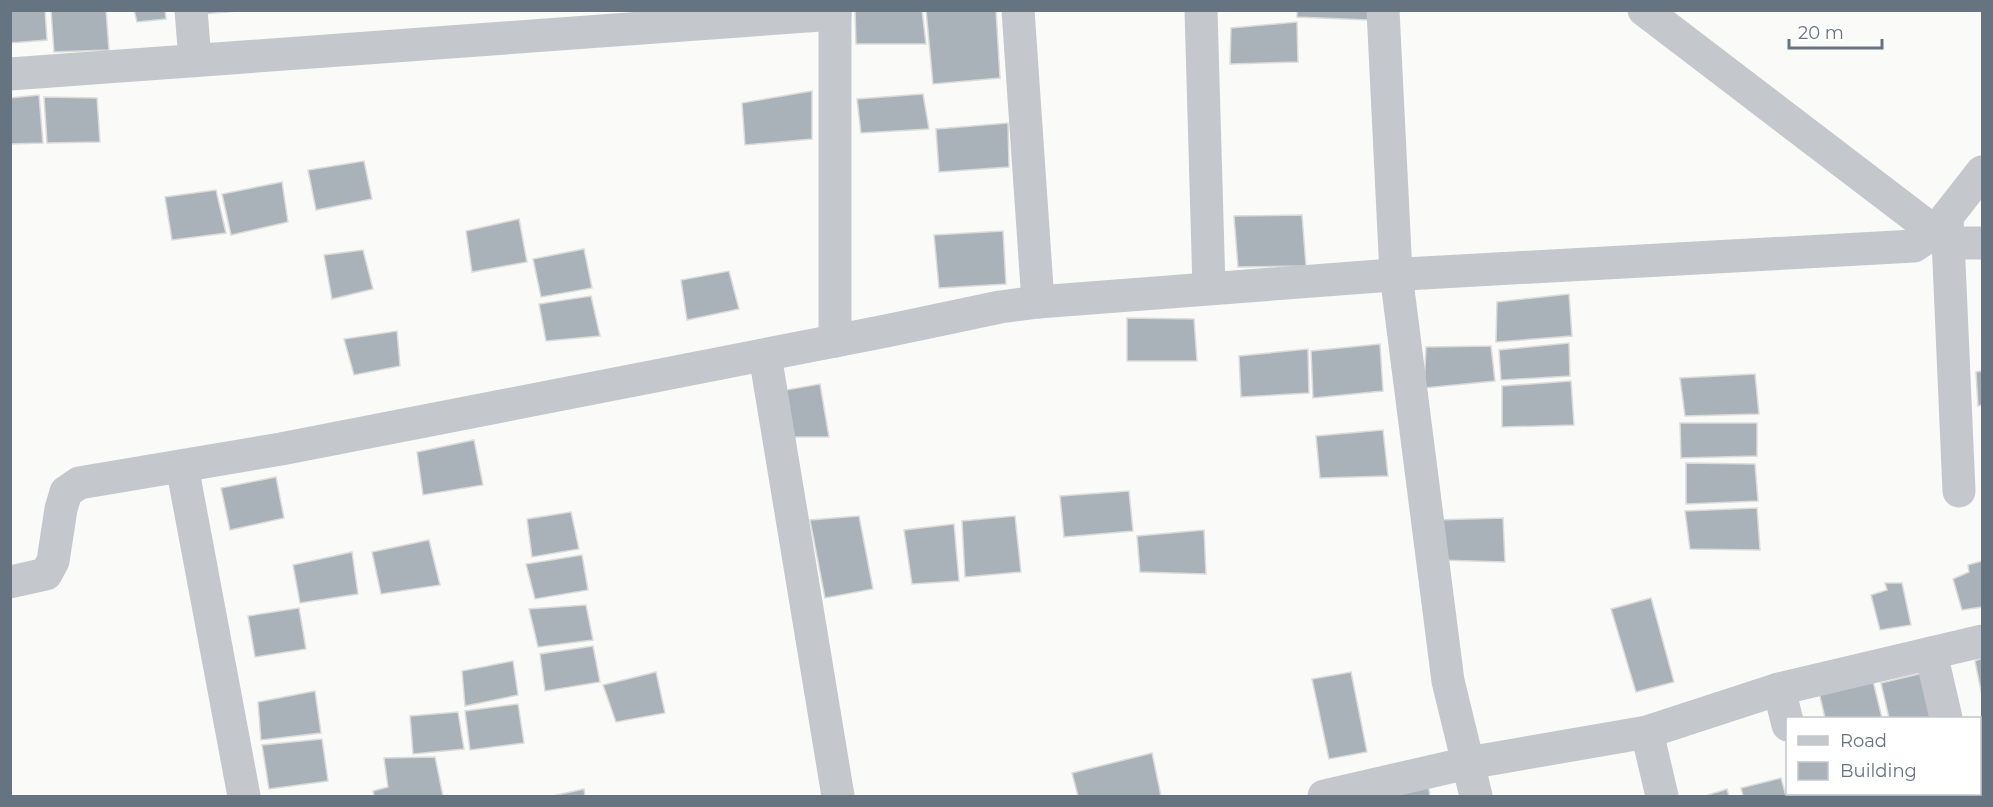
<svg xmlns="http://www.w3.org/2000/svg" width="1993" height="807" viewBox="0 0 1993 807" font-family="Montserrat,sans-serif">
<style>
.building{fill:#aab2b9;stroke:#dbdcda;stroke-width:1.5}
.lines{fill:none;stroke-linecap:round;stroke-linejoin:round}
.minor{stroke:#c4c7cb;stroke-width:33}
</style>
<rect width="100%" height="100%" fill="#fafaf8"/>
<!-- building -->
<g class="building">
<path d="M10,10h35l2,30 -37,3z"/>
<path d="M51,10h55l3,40 -55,2z"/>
<path d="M134,10h31l1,9 -29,3z"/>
<path d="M203,10h49l-49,4z"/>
<path d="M855,10h67l4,34h-70z"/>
<path d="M926,10h70l4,68 -67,6z"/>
<path d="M1297,10h71v10l-71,-3z"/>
<path d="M1297,22l1,40 -68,2 1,-36z"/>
<path d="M812,91v48l-67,6 -3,-42z"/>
<path d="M923,94l6,35 -68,4 -4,-34z"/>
<path d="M39,95l4,48 -33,1v-46z"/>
<path d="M44,97l53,1 3,44 -53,1z"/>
<path d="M1008,123l1,44 -70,5 -3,-43z"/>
<path d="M364,161l8,38 -56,11 -8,-40z"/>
<path d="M282,182l6,40 -57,13 -9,-41z"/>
<path d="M216,190l10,43 -54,7 -7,-43z"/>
<path d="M1302,215l4,51 -68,1 -4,-51z"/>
<path d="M519,219l8,43 -55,10 -6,-41z"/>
<path d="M1003,231l3,53 -67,4 -5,-53z"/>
<path d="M584,249l8,39 -51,9 -8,-38z"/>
<path d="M363,250l10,39 -41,10 -8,-44z"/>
<path d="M729,271l10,38 -52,11 -6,-40z"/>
<path d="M1569,294l3,42 -76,6 1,-40z"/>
<path d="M591,296l9,40 -54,5 -7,-37z"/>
<path d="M1127,318l67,1 3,42h-70z"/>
<path d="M397,331l3,35 -46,9 -10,-36z"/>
<path d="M1569,343l1,33 -69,4 -2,-30z"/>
<path d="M1380,344l3,47 -70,7 -2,-47z"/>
<path d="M1491,346l4,35 -71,7 2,-41z"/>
<path d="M1308,349l1,44 -68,4 -2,-41z"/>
<path d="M1982,371v34l-4,1 -2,-34z"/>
<path d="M1755,374l4,40 -74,2 -5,-38z"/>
<path d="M1571,381l3,44 -72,2v-41z"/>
<path d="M820,384l9,53h-40l-3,-47z"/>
<path d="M1680,423h77v33l-76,2z"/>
<path d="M1383,430l5,46 -68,2 -4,-42z"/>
<path d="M474,440l9,45 -60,10 -6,-43z"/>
<path d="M1686,463l69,1 3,37 -72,3z"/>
<path d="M276,477l8,41 -54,12 -9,-42z"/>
<path d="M1129,491l4,40 -69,6 -4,-41z"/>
<path d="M1757,508l3,42 -70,-1 -5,-38z"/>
<path d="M571,512l8,37 -47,8 -5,-38z"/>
<path d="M859,516l14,73 -48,9 -15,-78z"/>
<path d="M1015,516l6,56 -56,5 -3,-56z"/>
<path d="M1503,518l2,44 -66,-2 -5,-40z"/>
<path d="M954,524l5,57 -47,3 -8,-54z"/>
<path d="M1204,530l2,44 -66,-2 -3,-36z"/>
<path d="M429,540l11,45 -59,9 -9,-42z"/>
<path d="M352,552l6,42 -58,9 -7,-38z"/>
<path d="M582,555l6,35 -53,9 -9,-35z"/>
<path d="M1982,561v46l-20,3 -9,-31 16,-7 -1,-7z"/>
<path d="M1885,583h17l9,42 -31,5 -9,-35 16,-5z"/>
<path d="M1651,598l23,84 -38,10 -25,-83z"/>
<path d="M586,605l7,35 -55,7 -9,-38z"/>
<path d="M299,608l7,41 -51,8 -7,-41z"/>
<path d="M593,646l7,36 -55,9 -5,-37z"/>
<path d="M1982,658v38l-7,-35z"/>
<path d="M513,661l5,34 -53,11 -3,-35z"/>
<path d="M1931,671l10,47h-52l-8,-35z"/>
<path d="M656,672l9,41 -49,9 -13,-37z"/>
<path d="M1351,672l16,80 -38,7 -17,-80z"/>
<path d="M1872,677l10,41h-57l-6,-26z"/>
<path d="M315,691l6,42 -60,7 -3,-38z"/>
<path d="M518,704l6,39 -54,7 -5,-39z"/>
<path d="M458,712l6,37 -51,5 -3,-38z"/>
<path d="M322,739l6,42 -59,8 -7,-44z"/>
<path d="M1152,753l9,43h-83l-6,-23z"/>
<path d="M435,757l8,39h-69l-1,-5 15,-4 -4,-29z"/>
<path d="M1781,778l5,18h-43l-2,-8z"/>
<path d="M1428,784l2,12h-45z"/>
<path d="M584,789l1,7h-33z"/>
<path d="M1727,789l2,7h-24z"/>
</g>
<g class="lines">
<!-- minor -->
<g class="minor">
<path d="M191,10l4,50"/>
<path d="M1018,10l20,292"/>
<path d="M1201,10l8,278"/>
<path d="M1383,10l13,264 52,407 28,115"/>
<path d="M1644,10l291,222"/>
<path d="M10,74l825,-60"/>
<path d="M1947,217l12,274"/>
<path d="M1948,243h34"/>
<path d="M835,341v-331"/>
<path d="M765,355l73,441"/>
<path d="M182,466l62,330"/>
<path d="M10,582l36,-8 7,-13 8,-52 5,-17 13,-9 202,-34 605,-118 114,-24 38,-5 367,-28 509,-28 21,-14 47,-60"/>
<path d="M1931,653l15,65"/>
<path d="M1779,689l9,36"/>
<path d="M1647,732l15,64"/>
<path d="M1803,794l1,2"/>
<path d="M1964,794l1,2"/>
<path d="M1324,796l144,-33 179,-31 132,-43 203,-48"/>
</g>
</g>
<!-- border -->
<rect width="1993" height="807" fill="none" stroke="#667482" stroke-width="24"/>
<!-- legend -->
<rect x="1786" y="717" width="195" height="78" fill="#ffffff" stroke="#c2c7cd" stroke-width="1.5"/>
<rect x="1798" y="736" width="30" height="9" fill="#c4c7cb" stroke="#c2c7cd" stroke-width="1.5"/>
<text x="1840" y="747" font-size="18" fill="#667482">Road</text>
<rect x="1798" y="762" width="30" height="18" fill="#aab2b9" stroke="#c2c7cd" stroke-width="1.5"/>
<text x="1840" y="777" font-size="18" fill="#667482">Building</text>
<!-- scale -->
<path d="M1789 39v9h93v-9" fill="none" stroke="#667482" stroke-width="3"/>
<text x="1798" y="39" font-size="18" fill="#667482" stroke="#ffffff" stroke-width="4.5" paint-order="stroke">20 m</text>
</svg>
